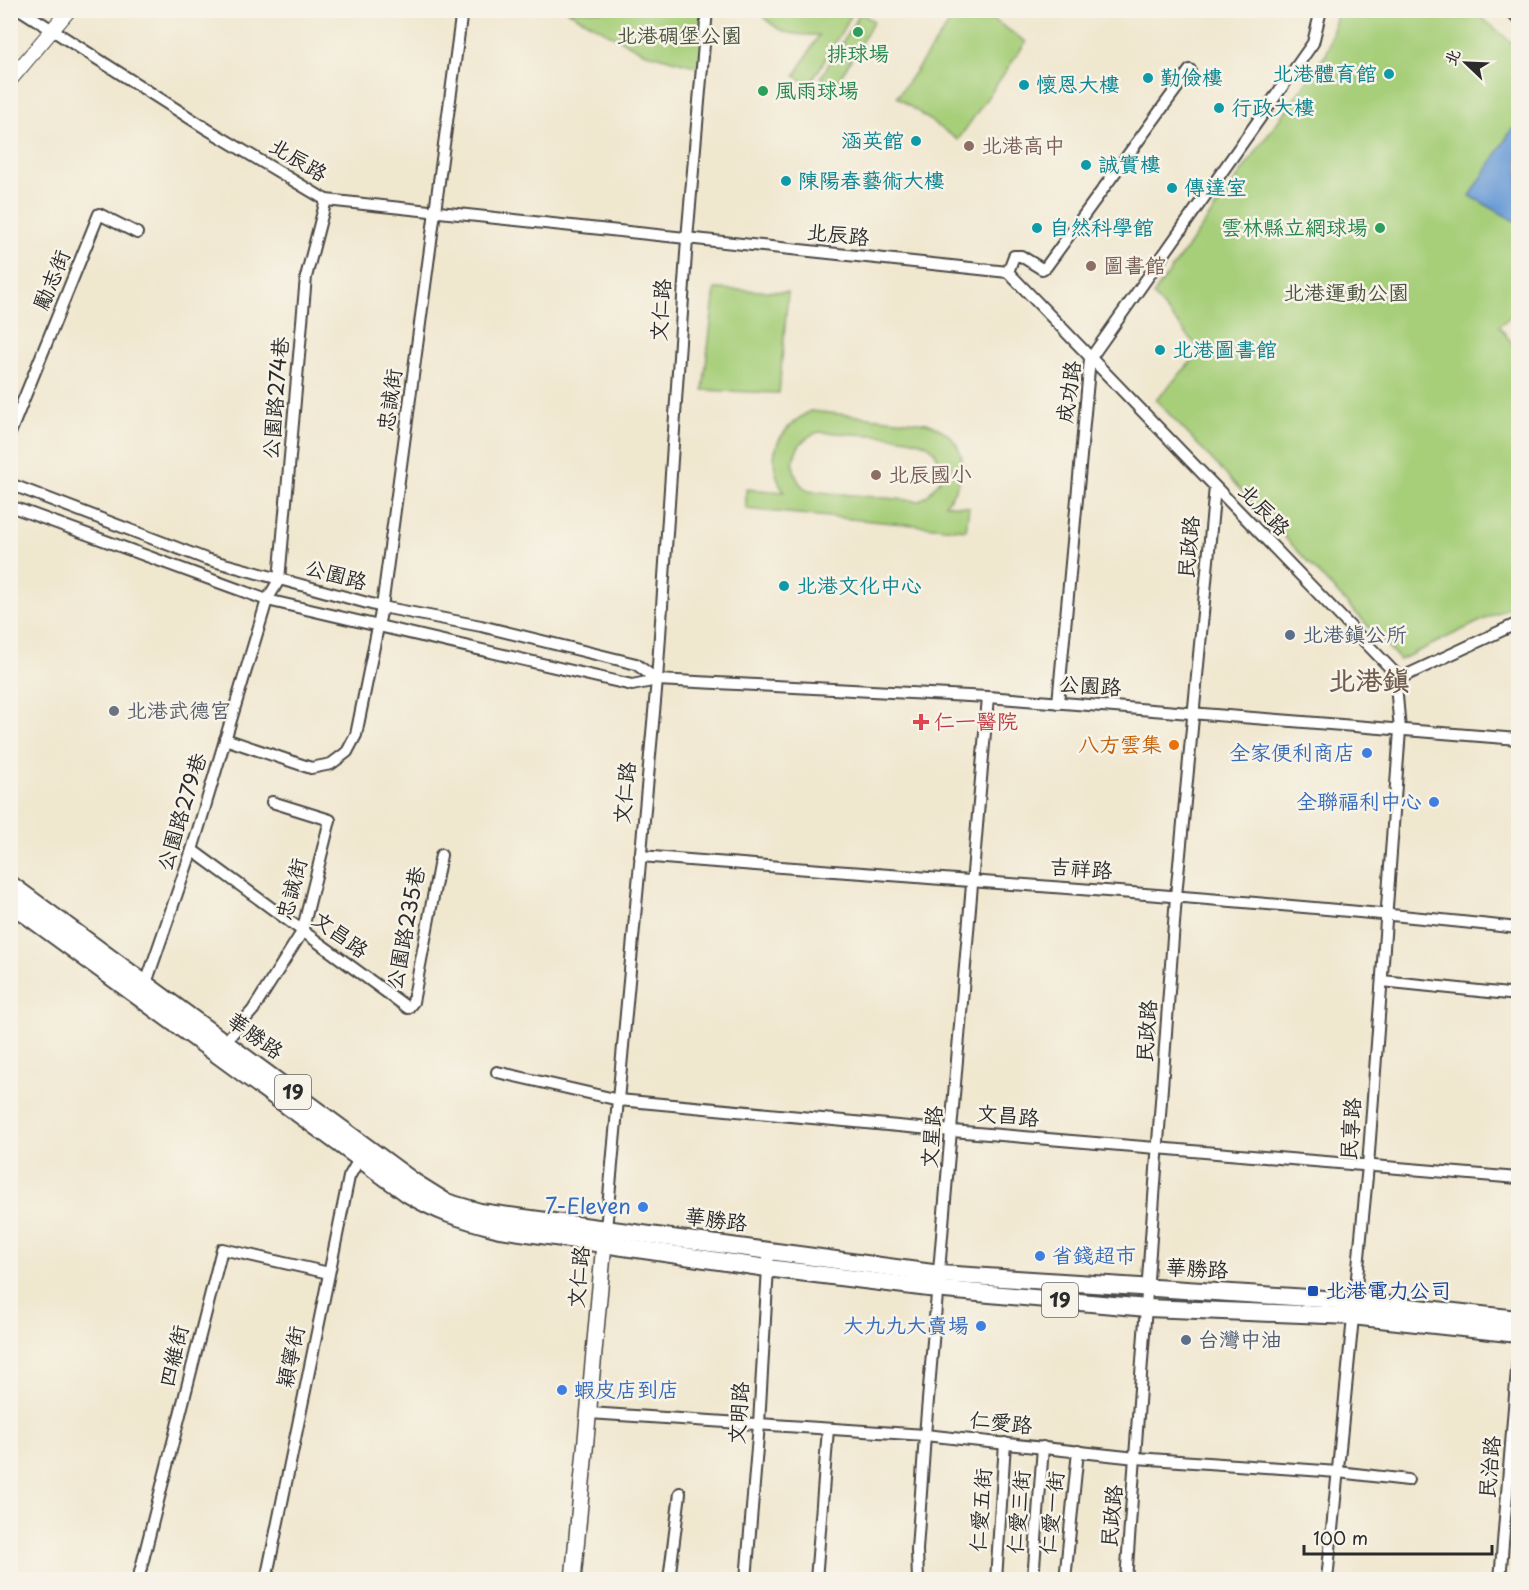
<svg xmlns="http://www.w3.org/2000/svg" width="1529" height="1590" viewBox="0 0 1529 1590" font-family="'Playpen Sans','LXGW WenKai TC',sans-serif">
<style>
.green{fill:#a7cf7a;stroke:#697d52;stroke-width:1.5;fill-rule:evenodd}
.water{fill:#6d9dd7;stroke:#4c6481;stroke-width:1.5}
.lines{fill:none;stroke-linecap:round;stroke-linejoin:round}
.minor-casing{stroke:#494744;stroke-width:14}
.tertiary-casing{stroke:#494744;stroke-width:16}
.secondary-casing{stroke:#494744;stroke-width:18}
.primary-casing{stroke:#494744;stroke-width:20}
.minor{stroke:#fff;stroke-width:10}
.tertiary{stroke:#fff;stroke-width:14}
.secondary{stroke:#fff;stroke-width:15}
.primary{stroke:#fff;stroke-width:16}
.leisure-dot{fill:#2e9e5b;stroke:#f7f3e8;stroke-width:2}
.culture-dot{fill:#0f9aa8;stroke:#f7f3e8;stroke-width:2}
.education-dot{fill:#8d6e63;stroke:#f7f3e8;stroke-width:2}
.service-dot{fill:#5c6f8a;stroke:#f7f3e8;stroke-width:2}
.worship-dot{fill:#6b7280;stroke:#f7f3e8;stroke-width:2}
.health-dot{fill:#e0444e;stroke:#f7f3e8;stroke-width:2}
.food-dot{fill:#e8710a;stroke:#f7f3e8;stroke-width:2}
.shop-dot{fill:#3f7fe0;stroke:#f7f3e8;stroke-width:2}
.transit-dot{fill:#1a4fb4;stroke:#f7f3e8;stroke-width:2}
.labels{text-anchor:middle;stroke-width:5;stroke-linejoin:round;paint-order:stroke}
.shield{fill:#f7f3e8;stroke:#686764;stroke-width:1.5}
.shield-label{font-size:20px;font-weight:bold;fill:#2b2b2b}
.park-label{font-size:21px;fill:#4a543f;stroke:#f7f3e8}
.leisure-label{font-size:21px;fill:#27864d;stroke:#f7f3e8}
.culture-label{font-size:21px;fill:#0d838f;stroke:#f7f3e8;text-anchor:start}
.education-label{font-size:21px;fill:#785e54;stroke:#f7f3e8;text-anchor:start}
.street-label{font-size:21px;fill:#2b2b2b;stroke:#f7f3e8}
.service-label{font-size:21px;fill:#4e5e75;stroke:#f7f3e8;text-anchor:start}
.worship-label{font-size:21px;fill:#5b616d;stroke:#f7f3e8;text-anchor:start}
.health-label{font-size:21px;fill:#be3a42;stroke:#f7f3e8;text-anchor:start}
.food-label{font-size:21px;fill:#c56008;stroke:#f7f3e8;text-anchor:end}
.shop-label{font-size:21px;fill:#366cbe;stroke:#f7f3e8;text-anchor:end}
.transit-label{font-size:21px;fill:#164399;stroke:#f7f3e8;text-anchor:start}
.district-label{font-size:27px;font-weight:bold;fill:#705b4f;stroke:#f7f3e8}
</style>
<rect width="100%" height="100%" fill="#f7f3e8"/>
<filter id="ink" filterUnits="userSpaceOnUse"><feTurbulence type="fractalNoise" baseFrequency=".0167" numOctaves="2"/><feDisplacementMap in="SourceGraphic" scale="12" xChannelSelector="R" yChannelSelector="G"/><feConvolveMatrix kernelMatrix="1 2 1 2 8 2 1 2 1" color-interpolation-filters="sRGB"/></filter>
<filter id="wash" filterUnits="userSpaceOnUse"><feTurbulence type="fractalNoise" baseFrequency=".008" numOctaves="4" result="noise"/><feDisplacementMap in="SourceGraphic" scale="24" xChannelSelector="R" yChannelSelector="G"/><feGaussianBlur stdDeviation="1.35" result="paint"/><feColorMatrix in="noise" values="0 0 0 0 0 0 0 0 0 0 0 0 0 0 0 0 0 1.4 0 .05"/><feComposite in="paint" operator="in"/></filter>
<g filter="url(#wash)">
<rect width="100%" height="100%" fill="#f0e7cf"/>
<!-- green -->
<g class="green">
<path d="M567,11h140l-5,57 -59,-16z"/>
<path d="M759,11h95l-44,74 -15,-9 24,-41c-27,1 -43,-2 -60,-24z"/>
<path d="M958,11h23l45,31 -68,98 -61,-43z"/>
<path d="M1338,11h136l44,37v262l-19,16 19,25v252l-118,57 -244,-260 45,-49 -48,-56 174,-242z"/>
<path d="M860,13l14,8 -18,30 -14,-8z"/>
<path d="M839,48l14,8 -17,29 -15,-8z"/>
<path d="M715,289l73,3 -9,101 -76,-3z"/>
<path d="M810,411l117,12c41,15 45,50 18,81l24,3 -3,23 -220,-21v-20l38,3c-21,-36 -7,-61 26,-81zM819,432c23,2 94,2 110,14 11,9 12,21 11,34l-12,15 -9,6 -111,-10c-24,-17 -17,-51 11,-59z"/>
</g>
<!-- water -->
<path class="water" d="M1512,129l6,4v90l-48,-27z"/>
</g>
<g filter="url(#ink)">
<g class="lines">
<defs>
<g id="minor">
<path d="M21,10l186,119 119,71 682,72 387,401 5,57 -32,436 -41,414"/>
<path d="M1510,10l8,8"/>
<path d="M1008,272l6,-16h7l21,13 4,-2 144,-197"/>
<path d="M10,433l89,-219 38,19"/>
<path d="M10,484l196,75 176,48 99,19 155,38 21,16"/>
<path d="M10,506l257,94 365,85 25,-5 331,17 530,42"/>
<path d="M1396,680l122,-57"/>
<path d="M1058,703l32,-344 223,-316 8,-33"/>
<path d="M225,739l86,29 20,-4 16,-12 9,-17 26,-128 80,-597"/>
<path d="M192,850l216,158 5,-6 28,-147"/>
<path d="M640,856c293,24 586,40 878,72"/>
<path d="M1382,981l136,14"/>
<path d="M144,989l48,-139 75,-250 12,-20 27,-303 20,-77"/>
<path d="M225,1042l28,-32 49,-78 28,-112 -58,-18"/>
<path d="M497,1072l122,28 333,31 566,47"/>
<path d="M606,1229l51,-549 30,-441 20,-229"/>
<path d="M589,1413l336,22 211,23 202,14 70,8"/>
<path d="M138,1580l84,-331 107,24"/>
<path d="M266,1580l83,-403 13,-23"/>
<path d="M669,1580l11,-87"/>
<path d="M746,1580l13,-156 10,-174"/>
<path d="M816,1580l12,-151"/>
<path d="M918,1580l-1,-30 8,-115 63,-738"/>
<path d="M996,1580l9,-137"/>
<path d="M1033,1580l10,-133"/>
<path d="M1065,1580l13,-129"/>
<path d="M1126,1580l50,-684 39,-409"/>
<path d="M1500,1580l18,-222"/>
</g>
<path id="tertiary" d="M10,80l59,-70"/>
<path id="secondary" d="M573,1580l32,-347"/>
<g id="primary">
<path d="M10,884l404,298 32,20 34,10 460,62 414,27 164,18"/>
<path d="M10,903l398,291c33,20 56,25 92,35l267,39 178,22 202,18 205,8 166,18"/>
</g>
</defs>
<!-- minor casing -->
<use href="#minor" class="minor-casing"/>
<!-- tertiary casing -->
<use href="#tertiary" class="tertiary-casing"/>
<!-- secondary casing -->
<use href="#secondary" class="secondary-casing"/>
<!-- primary casing -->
<use href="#primary" class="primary-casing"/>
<!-- minor -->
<use href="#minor" class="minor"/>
<!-- tertiary -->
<use href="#tertiary" class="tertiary"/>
<!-- secondary -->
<use href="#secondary" class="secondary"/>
<!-- primary -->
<use href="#primary" class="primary"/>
</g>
</g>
<!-- markers -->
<g class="leisure-dot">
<circle cx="858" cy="32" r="6"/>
<circle cx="763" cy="91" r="6"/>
<circle cx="1380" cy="228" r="6"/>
</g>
<g class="culture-dot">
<circle cx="1389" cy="74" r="6"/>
<circle cx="1148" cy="78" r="6"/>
<circle cx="1024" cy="85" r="6"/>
<circle cx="1219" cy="108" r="6"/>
<circle cx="916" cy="141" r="6"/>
<circle cx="1086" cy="165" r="6"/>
<circle cx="786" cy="181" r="6"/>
<circle cx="1172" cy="188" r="6"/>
<circle cx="1037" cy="228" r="6"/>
<circle cx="1160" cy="350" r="6"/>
<circle cx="784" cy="586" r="6"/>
</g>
<g class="education-dot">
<circle cx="969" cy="146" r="6"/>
<circle cx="1091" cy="266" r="6"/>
<circle cx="876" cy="475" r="6"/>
</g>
<g class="service-dot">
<circle cx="1290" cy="635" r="6"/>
<circle cx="1186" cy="1340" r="6"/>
</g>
<circle class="worship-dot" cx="114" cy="711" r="6"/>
<path class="health-dot" d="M918 713h6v6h6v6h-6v6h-6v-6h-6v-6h6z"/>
<circle class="food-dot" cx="1174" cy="745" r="6"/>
<g class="shop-dot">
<circle cx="1367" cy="753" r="6"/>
<circle cx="1434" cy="802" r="6"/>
<circle cx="643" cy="1207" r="6"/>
<circle cx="1040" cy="1256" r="6"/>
<circle cx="981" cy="1326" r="6"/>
<circle cx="562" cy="1390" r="6"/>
</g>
<rect class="transit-dot" x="1307" y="1285" width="12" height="12" rx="3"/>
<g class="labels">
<!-- shield labels -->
<g class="shield">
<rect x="275" y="1075" width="36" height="34" rx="4.5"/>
<rect x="1042" y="1283" width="36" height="34" rx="4.5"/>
</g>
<g class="shield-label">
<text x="293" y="1099">19</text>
<text x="1060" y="1307">19</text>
</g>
<!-- park labels -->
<g class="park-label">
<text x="679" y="43">北港碉堡公園</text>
<text x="1346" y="300">北港運動公園</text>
</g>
<!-- leisure labels -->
<g class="leisure-label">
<text x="858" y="61">排球場</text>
<text x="775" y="98" text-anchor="start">風雨球場</text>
<text x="1368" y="235" text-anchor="end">雲林縣立網球場</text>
</g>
<!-- culture labels -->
<g class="culture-label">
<text x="1377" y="81" text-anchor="end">北港體育館</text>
<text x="1160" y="85">勤儉樓</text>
<text x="1036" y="92">懷恩大樓</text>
<text x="1231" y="115">行政大樓</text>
<text x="904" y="148" text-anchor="end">涵英館</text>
<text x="1098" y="172">誠實樓</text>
<text x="798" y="188">陳陽春藝術大樓</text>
<text x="1184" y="195">傳達室</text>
<text x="1049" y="235">自然科學館</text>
<text x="1172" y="357">北港圖書館</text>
<text x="796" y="593">北港文化中心</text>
</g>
<!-- education labels -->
<g class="education-label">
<text x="981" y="153">北港高中</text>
<text x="1103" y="273">圖書館</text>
<text x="888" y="482">北辰國小</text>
</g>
<!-- street labels -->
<g class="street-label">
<text transform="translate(298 160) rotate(31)" y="7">北辰路</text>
<text transform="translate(838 235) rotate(6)" y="7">北辰路</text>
<text transform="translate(52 280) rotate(-68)" y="7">勵志街</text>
<text transform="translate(661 310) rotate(-86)" y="7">文仁路</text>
<text transform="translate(1069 392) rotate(-82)" y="7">成功路</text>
<text transform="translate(276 398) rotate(-85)" y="7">公園路274巷</text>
<text transform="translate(390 400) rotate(-82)" y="7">忠誠街</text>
<text transform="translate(1264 510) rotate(46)" y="7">北辰路</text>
<text transform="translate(1189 547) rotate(-85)" y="7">民政路</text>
<text transform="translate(336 575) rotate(15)" y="7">公園路</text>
<text transform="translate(1090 686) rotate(4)" y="7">公園路</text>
<text transform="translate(625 793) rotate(-84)" y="7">文仁路</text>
<text transform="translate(182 812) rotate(-73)" y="7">公園路279巷</text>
<text transform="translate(1081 869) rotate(4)" y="7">吉祥路</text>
<text transform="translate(292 889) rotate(-75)" y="7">忠誠街</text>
<text transform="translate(406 928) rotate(-79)" y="7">公園路235巷</text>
<text transform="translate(340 935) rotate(36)" y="7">文昌路</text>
<text transform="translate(1147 1031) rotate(-86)" y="7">民政路</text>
<text transform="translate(255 1036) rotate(36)" y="7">華勝路</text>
<text transform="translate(1008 1116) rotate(5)" y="7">文昌路</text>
<text transform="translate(1351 1129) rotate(-86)" y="7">民享路</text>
<text transform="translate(932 1137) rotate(-85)" y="7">文星路</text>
<text transform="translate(716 1220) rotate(7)" y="7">華勝路</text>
<text transform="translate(1197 1269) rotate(3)" y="7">華勝路</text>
<text transform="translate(579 1277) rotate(-85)" y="7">文仁路</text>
<text transform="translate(174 1356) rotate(-76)" y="7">四維街</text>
<text transform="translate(291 1357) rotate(-78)" y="7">穎寧街</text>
<text transform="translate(739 1413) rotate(-86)" y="7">文明路</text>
<text transform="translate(1001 1423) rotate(6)" y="7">仁愛路</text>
<text transform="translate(1490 1467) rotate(-85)" y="7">民治路</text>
<text transform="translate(981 1510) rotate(-86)" y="7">仁愛五街</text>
<text transform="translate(1019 1512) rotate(-85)" y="7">仁愛三街</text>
<text transform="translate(1052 1513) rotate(-84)" y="7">仁愛一街</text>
<text transform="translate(1112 1516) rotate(-85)" y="7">民政路</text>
</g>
<!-- service labels -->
<g class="service-label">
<text x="1302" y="642">北港鎮公所</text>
<text x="1198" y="1347">台灣中油</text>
</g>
<!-- worship labels -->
<g class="worship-label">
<text x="126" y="718">北港武德宮</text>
</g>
<!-- health labels -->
<g class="health-label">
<text x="934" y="729">仁一醫院</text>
</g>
<!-- food labels -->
<g class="food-label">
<text x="1162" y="752">八方雲集</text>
</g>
<!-- shop labels -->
<g class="shop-label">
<text x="1355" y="760">全家便利商店</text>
<text x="1422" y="809">全聯福利中心</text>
<text x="631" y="1214">7-Eleven</text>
<text x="1052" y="1263" text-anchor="start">省錢超市</text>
<text x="969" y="1333">大九九大賣場</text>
<text x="574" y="1397" text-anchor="start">蝦皮店到店</text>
</g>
<!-- transit labels -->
<g class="transit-label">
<text x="1325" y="1298">北港電力公司</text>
</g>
<!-- district labels -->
<g class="district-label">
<text x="1369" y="690">北港鎮</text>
</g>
</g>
<!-- margin -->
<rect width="1529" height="1590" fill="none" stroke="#f7f3e8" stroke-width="36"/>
<!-- north arrow -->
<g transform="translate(1466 63) rotate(293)" stroke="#f7f3e8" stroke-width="4.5" paint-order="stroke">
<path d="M0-4.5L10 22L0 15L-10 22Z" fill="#2b2b2b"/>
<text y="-9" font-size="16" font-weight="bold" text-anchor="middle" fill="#2b2b2b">北</text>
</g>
<!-- scale -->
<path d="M1304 1545v9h188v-9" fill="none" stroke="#2b2b2b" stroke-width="3"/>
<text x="1313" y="1545" font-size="18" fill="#2b2b2b" stroke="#f7f3e8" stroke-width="4.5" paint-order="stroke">100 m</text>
</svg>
